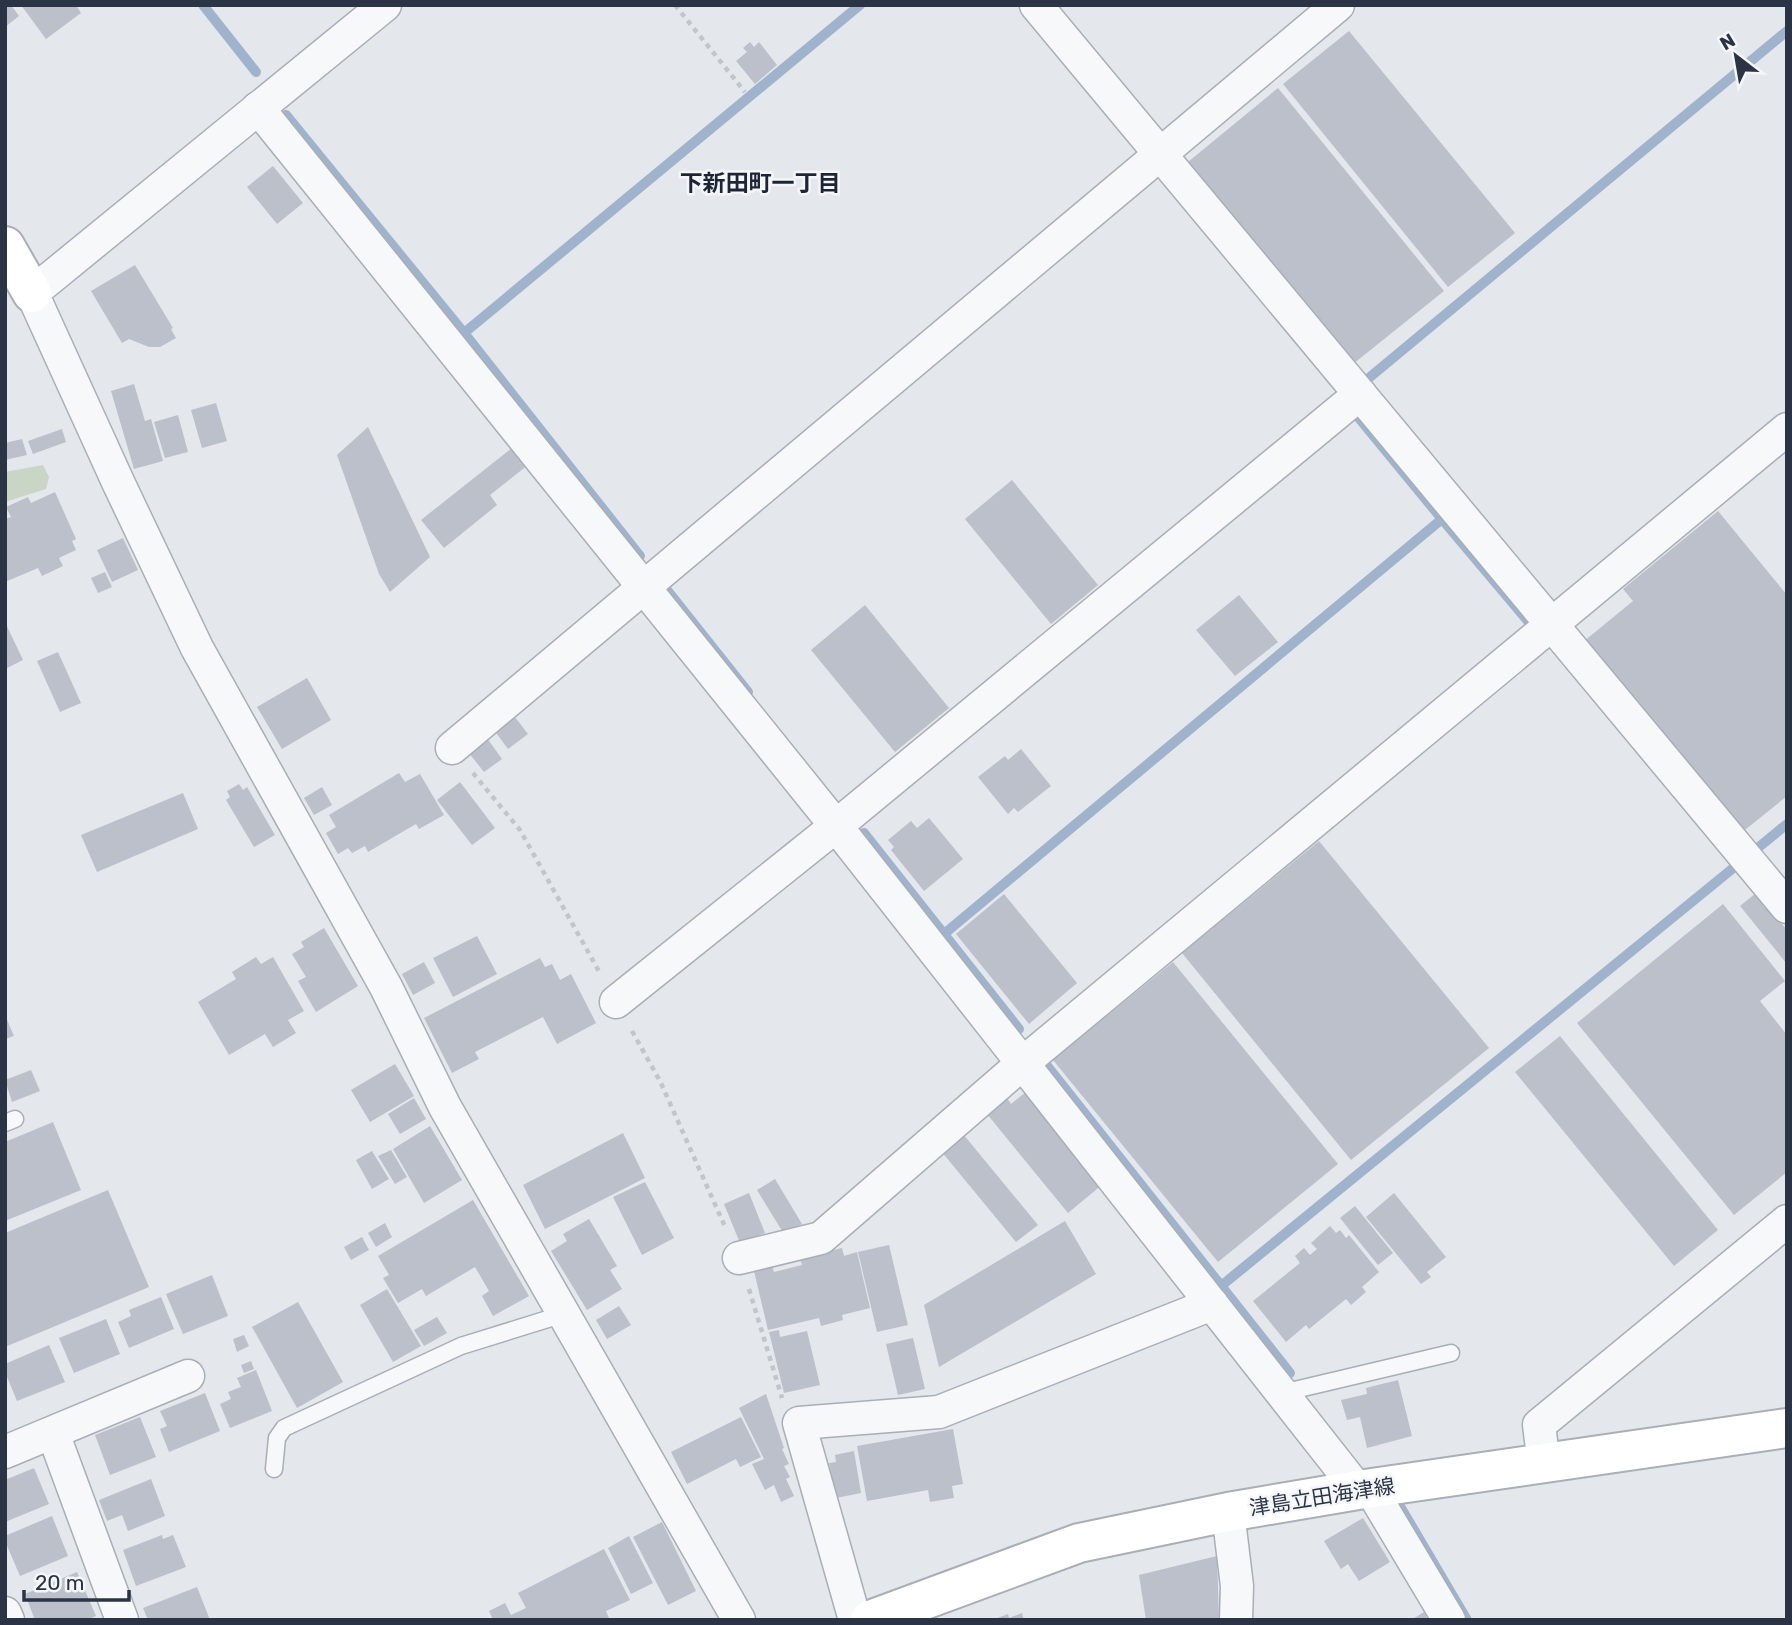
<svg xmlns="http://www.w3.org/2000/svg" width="1792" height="1625" viewBox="0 0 1792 1625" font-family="Rubik,'Noto Sans JP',sans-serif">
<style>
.green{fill:#c9d6c5}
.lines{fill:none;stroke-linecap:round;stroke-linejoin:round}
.stream{stroke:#9fb4cc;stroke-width:10}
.building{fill:#bbc0ca}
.lane-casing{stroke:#a9aeb7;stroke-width:19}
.street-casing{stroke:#a9aeb7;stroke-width:35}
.secondary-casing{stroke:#a9aeb7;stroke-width:42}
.path{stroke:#c2c5cb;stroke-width:4.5;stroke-dasharray:5 5;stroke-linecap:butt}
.lane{stroke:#f7f8fa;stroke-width:16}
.street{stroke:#f7f8fa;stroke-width:32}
.secondary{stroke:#fff;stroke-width:38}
.labels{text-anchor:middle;stroke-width:5;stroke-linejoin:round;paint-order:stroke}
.street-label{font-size:21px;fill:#2b3445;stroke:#f4f6f9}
.neighbourhood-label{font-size:23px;font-weight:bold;fill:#1d2536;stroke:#f4f6f9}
</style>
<rect width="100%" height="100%" fill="#e4e7ec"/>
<!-- green -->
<path class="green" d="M43,465l6,12 -3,12 -41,13v-30z"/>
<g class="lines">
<!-- stream -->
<g class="stream">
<path d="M203,5l53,67"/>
<path d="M286,115l178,218 176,223"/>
<path d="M464,333l396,-328"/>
<path d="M1364,382l423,-351"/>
<path d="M1442,519l86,102"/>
<path d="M667,590l81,102"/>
<path d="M864,833l155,196"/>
<path d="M1754,851l33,-27"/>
<path d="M944,934l498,-415 -83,-101"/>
<path d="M1048,1067l242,306"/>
<path d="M1221,1286l516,-421"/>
<path d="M1401,1508l66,112"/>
</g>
</g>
<!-- building -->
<g class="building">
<path d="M5,5h6l8,11 -14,11z"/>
<path d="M21,5h55l5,8 -35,26z"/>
<path d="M1349,31l166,202 -67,54 -165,-203z"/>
<path d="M750,42l4,5 5,-5 18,23 -22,19 -19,-23 11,-9 -4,-4z"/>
<path d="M1278,88l166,203 -91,73 -165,-202z"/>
<path d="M273,166l30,37 -26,21 -30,-37z"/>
<path d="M135,265l38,63 -2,1 5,9 -16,9h-11l-20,-8 -7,4 -31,-52z"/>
<path d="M134,384l11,37 6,-2 12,42 -29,8 -23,-78z"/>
<path d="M216,403l11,38 -25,7 -11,-38z"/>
<path d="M178,415l10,37 -23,6 -11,-36z"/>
<path d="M368,427l62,130 -40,35 -11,-18 -42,-119z"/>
<path d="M62,429l4,13 -33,12 -5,-13z"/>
<path d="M22,439l5,16 -22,5v-17z"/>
<path d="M513,447l15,18 -38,30 7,10 -53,43 -23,-28z"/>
<path d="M1012,480l86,105 -47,39 -86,-105z"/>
<path d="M55,492l21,47 -4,2 4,9 -17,8 4,8 -21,10 -4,-8 -33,14v-63l6,-2 -5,-10 22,-10 3,6z"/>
<path d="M1718,511l69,84v201l-47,38 -157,-192 50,-41 -10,-12z"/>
<path d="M123,538l15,32 -26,12 -15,-32z"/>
<path d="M105,572l7,15 -14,6 -7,-15z"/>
<path d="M1239,595l39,47 -43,34 -39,-46z"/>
<path d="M865,605l84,103 -54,44 -84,-102z"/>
<path d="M5,622l18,38 -18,9z"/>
<path d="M58,652l23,51 -21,9 -23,-51z"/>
<path d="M307,678l24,42 -49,29 -25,-42z"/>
<path d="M511,712l17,22 -20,15 -17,-23z"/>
<path d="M484,734l18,25 -18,13 -19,-24z"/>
<path d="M1021,749l30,37 -33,26 -4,-4 -6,6 -30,-37 27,-21 3,4z"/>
<path d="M399,773l6,9 15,-8 24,41 -25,14 -3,-5 -48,28 -3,-6 -13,7 -4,-5 -10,6 -12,-21 10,-6 -7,-12z"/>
<path d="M460,782l35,46 -23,17 -35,-45z"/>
<path d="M239,784l4,6 4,-3 28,48 -21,12 -28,-47 4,-3 -3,-6z"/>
<path d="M322,787l10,18 -18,10 -10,-17z"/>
<path d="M183,793l15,36 -101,43 -16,-37z"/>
<path d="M929,818l34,41 -39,32 -33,-41 3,-3 -6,-7 23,-19 6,7z"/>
<path d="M1319,841l170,207 -138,112 -169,-207z"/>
<path d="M1756,893l31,37v34l-47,-58z"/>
<path d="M1004,894l73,89 -48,41 -73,-90z"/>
<path d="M1723,904l62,77 -25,20 27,34v137l-53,43 -157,-192z"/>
<path d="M324,928l34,58 -42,26 -18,-31 8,-4 -14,-23 12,-7 -3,-5z"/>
<path d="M477,936l20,38 -44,23 -20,-39z"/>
<path d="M256,957l5,7 12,-7 31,54 -16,9 8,13 -23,14 -8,-13 -36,21 -31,-53 38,-23 -4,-7z"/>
<path d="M540,958l5,9 7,-3 8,16 11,-6 25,49 -39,21 -14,-27 -68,35 4,7 -27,14 -28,-55z"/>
<path d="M424,962l11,21 -22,12 -11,-21z"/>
<path d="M1173,962l165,202 -120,98 -165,-202z"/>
<path d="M5,1015l9,21 -9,3z"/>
<path d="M1560,1036l158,194 -44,36 -159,-194z"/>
<path d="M395,1064l19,32 -44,26 -19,-32z"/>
<path d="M31,1070l9,21 -28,11 -7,-22z"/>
<path d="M1027,1091l76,93 -35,29 -81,-99 20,-16 4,6z"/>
<path d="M414,1098l12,21 -26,15 -12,-20z"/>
<path d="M53,1122l28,68 -76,31v-79z"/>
<path d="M430,1126l32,54 -38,23 -31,-54z"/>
<path d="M623,1133l22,45 -100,51 -22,-44z"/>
<path d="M963,1134l75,91 -22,17 -75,-91z"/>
<path d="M391,1150l16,27 -12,7 -17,-28z"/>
<path d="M372,1151l17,28 -17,10 -16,-29z"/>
<path d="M775,1179l27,45 -18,10 -27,-44z"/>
<path d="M645,1182l29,56 -32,17 -29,-58z"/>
<path d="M108,1190l41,97 -144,60v-114z"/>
<path d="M749,1193l16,40 -25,10 -16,-39z"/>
<path d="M1394,1193l52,64 -19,15 4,5 -10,7 -55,-67z"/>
<path d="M473,1200l56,96 -36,20 -11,-20 7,-5 -14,-24 -49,29 -4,-7 -24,14 -15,-25 6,-3 -11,-19z"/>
<path d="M1355,1206l38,47 -15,12 -38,-47z"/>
<path d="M589,1219l28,47 -7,4 12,19 -35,21 -36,-59 16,-10 -4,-7z"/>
<path d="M1065,1221l31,53 -157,93 -15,-62z"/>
<path d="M385,1223l7,14 -16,10 -8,-14z"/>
<path d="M1330,1226l6,7 4,-3 6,8 3,-3 30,37 -17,15 4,5 -15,13 -5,-6 -37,30 -3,-4 -20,17 -33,-41 47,-38 -5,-7 9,-8 6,7 7,-6 -6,-6z"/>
<path d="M362,1237l7,13 -18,10 -7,-13z"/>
<path d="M889,1245l19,80 -31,7 -19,-80z"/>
<path d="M842,1248l2,8 13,-4 13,56 -28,7 1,5 -22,6 -2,-8 -51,12 -14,-59 18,-5 2,6 28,-7 -2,-7z"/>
<path d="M212,1275l16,41 -45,18 -17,-40z"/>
<path d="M387,1289l34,57 -28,16 -33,-57z"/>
<path d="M161,1297l13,32 -45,19 -11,-26 13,-6 -2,-6z"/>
<path d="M298,1302l45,80 -46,26 -45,-81z"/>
<path d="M619,1306l12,19 -24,14 -11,-19z"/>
<path d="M437,1317l10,16 -23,13 -10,-16z"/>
<path d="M106,1319l14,35 -46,19 -15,-35z"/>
<path d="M779,1330l1,7 27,-6 13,54 -36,8 -15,-61z"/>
<path d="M244,1335l5,11 -12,6 -4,-13z"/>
<path d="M913,1338l12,51 -27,6 -12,-51z"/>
<path d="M49,1345l16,37 -48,19 -12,-29v-8z"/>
<path d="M251,1361l3,8 -10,4 -3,-8z"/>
<path d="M256,1370l16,41 -42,17 -10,-24 11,-5 -3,-7 13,-5 -4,-9z"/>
<path d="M1398,1380l14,56 -45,12 -7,-31 -13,3 -6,-20 26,-6 -1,-6z"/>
<path d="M205,1393l15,38 -51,21 -9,-23 7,-3 -7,-15z"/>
<path d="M766,1394l18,54 -2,1 7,15 -5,2 6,11 -4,2 8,17 -13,6 -7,-17 -9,5 -13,-26 12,-5 -25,-51z"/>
<path d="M140,1417l16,40 -46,18 -15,-40z"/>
<path d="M741,1417l20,40 -21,10 -4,-8 -49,25 -16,-32z"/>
<path d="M953,1429l10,55 -11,2 2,12 -24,4 -2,-12 -61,11 -10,-55z"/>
<path d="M854,1451l7,42 -25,5 -7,-35 7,-1 -1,-7z"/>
<path d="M34,1468l15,36 -44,18v-42z"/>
<path d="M151,1479l14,37 -37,15 -6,-16 -15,6 -8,-21z"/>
<path d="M52,1516l16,40 -48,20 -15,-35v-5z"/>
<path d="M1363,1518l27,44 -31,19 -11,-17 -7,5 -17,-28z"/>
<path d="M662,1522l34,69 -28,14 -35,-68z"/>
<path d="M162,1535l1,4 10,-4 13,32 -50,19 -13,-36z"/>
<path d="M629,1536l24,47 -22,11 -23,-46z"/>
<path d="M604,1549l26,51 -24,11 4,9h-117l-4,-9 16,-8 6,12 15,-7 -8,-15z"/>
<path d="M1217,1556l2,64h-73l-7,-45z"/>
<path d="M77,1572l19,44 -9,4h-52l-10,-26z"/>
<path d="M197,1587l13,33h-62l-5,-12z"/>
<path d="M1424,1612l4,8h-17z"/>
<path d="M1022,1613l2,7h-32l16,-6 1,4z"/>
</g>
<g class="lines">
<defs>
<g id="lane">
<path d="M5,1123l10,-4"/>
<path d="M1282,1393l169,-40"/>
<path d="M274,1469l3,-31 7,-10 177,-82 103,-32"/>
</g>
<g id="street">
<path d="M385,5l-353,288 86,189 79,166 189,339 59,120 294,513"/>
<path d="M1036,5l751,902"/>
<path d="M258,108l578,718 522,664"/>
<path d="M452,748l886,-743"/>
<path d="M616,1002l220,-176 524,-432"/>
<path d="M739,1258l82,-20 202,-175 764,-634"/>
<path d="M53,1433l69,187"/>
<path d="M5,1452l183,-76"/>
<path d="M1544,1464l-5,-39 248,-204"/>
<path d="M1370,1488l79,132"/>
<path d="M1228,1512l9,74 -1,34"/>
<path d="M5,1613l3,7"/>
<path d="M855,1620l-56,-197 140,-11 273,-108"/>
</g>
<g id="secondary">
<path d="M5,246l27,47"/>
<path d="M870,1620l209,-77 149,-31 130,-22 429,-62"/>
</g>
</defs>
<!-- lane casing -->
<use href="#lane" class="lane-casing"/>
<!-- street casing -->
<use href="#street" class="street-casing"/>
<!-- secondary casing -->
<use href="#secondary" class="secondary-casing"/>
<!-- path -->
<g class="path">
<path d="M675,5l70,87"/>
<path d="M473,773l47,57 81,145"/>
<path d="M632,1031l28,50 66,148"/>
<path d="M749,1289l33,109"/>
</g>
<!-- lane -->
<use href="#lane" class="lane"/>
<!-- street -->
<use href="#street" class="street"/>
<!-- secondary -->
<use href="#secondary" class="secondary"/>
</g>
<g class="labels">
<!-- street labels -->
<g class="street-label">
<text transform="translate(1322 1497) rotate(-9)" y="7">津島立田海津線</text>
</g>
<!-- neighbourhood labels -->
<g class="neighbourhood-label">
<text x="760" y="191">下新田町一丁目</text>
</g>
</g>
<!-- border -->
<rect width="1792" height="1625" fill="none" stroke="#2b3445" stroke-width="14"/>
<!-- north arrow -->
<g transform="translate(1736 56) rotate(329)" stroke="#f4f6f9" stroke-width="5" paint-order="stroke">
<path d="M0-5L12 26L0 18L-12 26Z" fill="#2b3445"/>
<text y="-10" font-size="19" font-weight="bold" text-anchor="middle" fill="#2b3445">N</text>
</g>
<!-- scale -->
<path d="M24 1590v10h105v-10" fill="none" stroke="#2b3445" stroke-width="3.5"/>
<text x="35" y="1590" font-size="21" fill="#2b3445" stroke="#f4f6f9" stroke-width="5" paint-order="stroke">20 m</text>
</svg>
